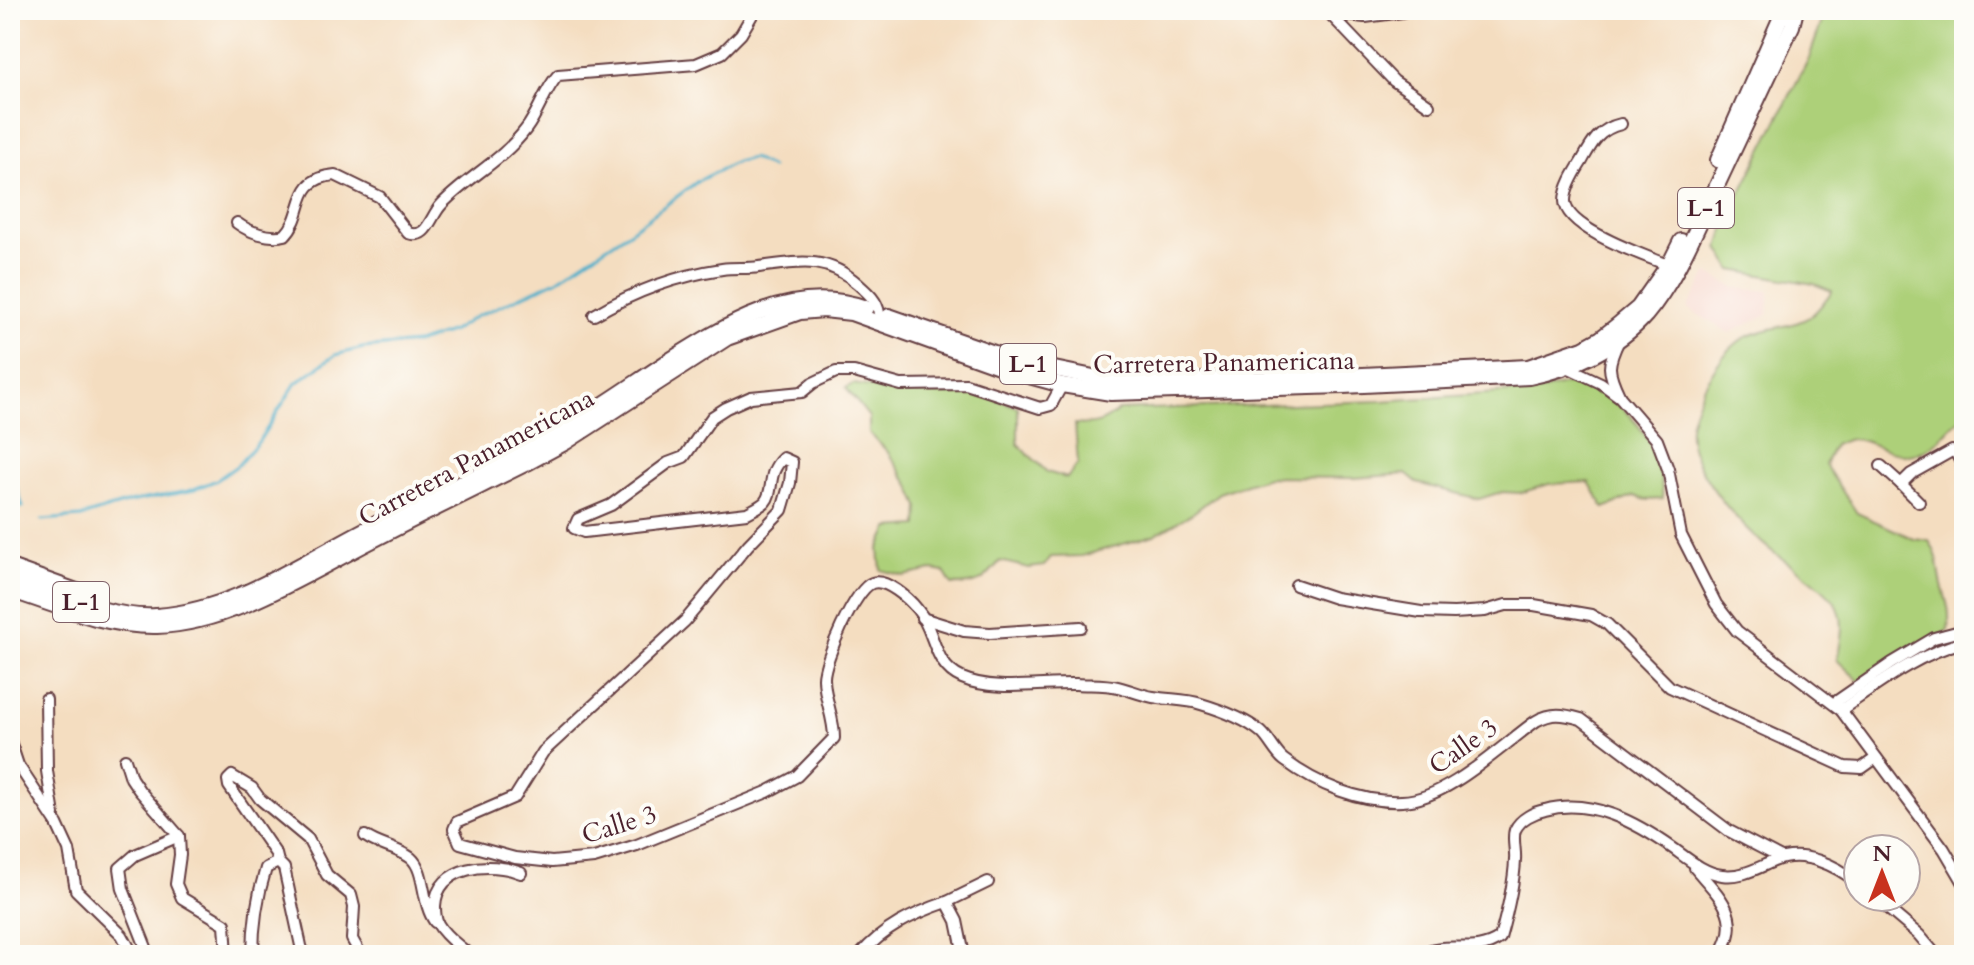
<svg xmlns="http://www.w3.org/2000/svg" width="1974" height="965" viewBox="0 0 1974 965" font-family="Cardo,serif">
<style>
.built{fill:#f7d1c7}
.green{fill:#add079;stroke:#7c7852;stroke-width:2}
.lines{fill:none;stroke-linecap:round;stroke-linejoin:round}
.stream{stroke:#4bafca;stroke-width:3}
.minor-casing{stroke:#643c41;stroke-width:14}
.major-casing{stroke:#643c41;stroke-width:18}
.minor{stroke:#fff;stroke-width:10}
.major{stroke:#fff;stroke-width:14}
.labels{text-anchor:middle;stroke-width:8;stroke-linejoin:round;paint-order:stroke}
.shield{fill:#fdfcf7;stroke:#806168;stroke-width:2}
.shield-label{font-size:24px;font-weight:bold;fill:#4a1f2b}
.street-label{font-size:26px;fill:#4a1f2b;stroke:#fdfcf7}
</style>
<rect width="100%" height="100%" fill="#fdfcf7"/>
<filter id="ink" filterUnits="userSpaceOnUse"><feTurbulence type="fractalNoise" baseFrequency=".0125" numOctaves="2"/><feDisplacementMap in="SourceGraphic" scale="16" xChannelSelector="R" yChannelSelector="G"/><feConvolveMatrix kernelMatrix="1 2 1 2 8 2 1 2 1" color-interpolation-filters="sRGB"/></filter>
<filter id="wash" filterUnits="userSpaceOnUse"><feTurbulence type="fractalNoise" baseFrequency=".006" numOctaves="4" result="noise"/><feDisplacementMap in="SourceGraphic" scale="32" xChannelSelector="R" yChannelSelector="G"/><feGaussianBlur stdDeviation="1.8" result="paint"/><feColorMatrix in="noise" values="0 0 0 0 0 0 0 0 0 0 0 0 0 0 0 0 0 1.4 0 .05"/><feComposite in="paint" operator="in"/></filter>
<g filter="url(#wash)">
<rect width="100%" height="100%" fill="#f4ddc0"/>
<!-- built -->
<path class="built" d="M1708,273l27,15 35,3 -2,24 -39,18 -42,-25z"/>
<!-- green -->
<g class="green">
<path d="M1826,10h138v407c-20,11 -24,31 -50,37 -20,4 -42,-14 -61,-15 -6,0 -14,4 -19,6l-9,20 32,48 57,26 15,2c12,20 8,23 13,44 5,19 9,25 6,45l-87,53 -24,-23c4,-20 10,-42 -3,-59 -12,-16 -41,-35 -57,-46 -32,-23 -97,-92 -86,-134 7,-26 25,-62 47,-79 19,-15 59,-14 74,-27 8,-6 14,-16 20,-24l-18,-7 -82,-14 -13,-22 8,-29 82,-161z"/>
<path d="M1569,383c36,3 69,35 85,67 7,13 7,34 9,49l-17,1 -11,-4 -31,12 -15,-26 -40,2 -29,9 -19,-1 -22,7 -62,-16 -11,-9 -53,4 -86,-1 -48,16 -26,20 -39,22 -72,21 -31,1 -7,9 -15,2 -29,-7c-17,21 -21,24 -48,24l-8,-13 -12,-2 -28,6 -23,-6 -2,-21 10,-21 29,-2 1,-20 -9,-20 -23,-35 -18,-18v-16l-23,-29 7,-4 69,10 57,-1 39,14v37l29,28 20,6 11,-15 -3,-39c20,2 29,-1 44,-14l262,-9 163,-11z"/>
</g>
<g class="lines">
<!-- stream -->
<g class="stream">
<path d="M10,507h13l-8,-24"/>
<path d="M42,520l39,-3 48,-15 60,-11 28,-11 21,-15 21,-24 37,-58 39,-28 28,-7 54,-5 36,-12 20,-13 84,-38 75,-50 66,-49 38,-19 16,-4 19,10"/>
</g>
</g>
</g>
<g filter="url(#ink)">
<g class="lines">
<defs>
<g id="minor">
<path d="M1328,12l66,69 35,24"/>
<path d="M1621,124c-22,5 -29,19 -39,37 -7,11 -17,27 -17,40 0,28 81,55 103,64"/>
<path d="M237,223c12,9 32,16 48,12 22,-22 6,-56 50,-60l45,22 28,36c20,7 22,-17 34,-29 26,-27 61,-44 84,-75 13,-17 18,-38 32,-54l138,-11 26,-11 19,-19 14,-24"/>
<path d="M594,315c41,-24 81,-39 128,-46 12,-2 25,0 37,-2 39,-5 67,-12 99,17 9,8 19,16 21,29"/>
<path d="M1619,340c-12,25 -12,30 0,55"/>
<path d="M1567,367l34,16 19,14 37,43 11,29 13,66 35,69 21,27 104,79 103,139 20,34"/>
<path d="M1062,385l-11,20 -11,3 -74,-24 -65,1 -47,-13h-18l-23,11 -11,9 -51,5 -25,11 -14,9 -28,40 -16,6 -57,42 -33,14 -4,9 10,4 163,-19c5,-3 14,-7 18,-11 10,-12 1,-28 18,-44l9,4 -2,21 -8,27 -34,35 -63,76 -142,131 -28,45 -58,25 -3,7 6,14 55,15 37,4 42,-4 43,-13 130,-53 30,-16 37,-38c0,-21 -10,-40 -10,-60 0,-18 31,-89 48,-95 14,-5 37,16 45,26 19,22 15,56 45,69 31,14 80,5 114,6 14,1 29,0 42,3 12,3 23,8 35,10 16,3 33,2 48,7 20,6 44,15 60,28 9,8 14,21 23,28 33,25 77,43 118,41 44,-1 99,-55 134,-80 16,-9 27,-7 45,-2l148,112 52,27"/>
<path d="M1881,466l20,18 10,-10 41,-23 4,2 8,15"/>
<path d="M1901,484l18,18"/>
<path d="M1296,585l39,13 86,14 33,1 31,-2 21,-6h28l57,10 16,9 63,63 175,80 17,1 14,-10"/>
<path d="M922,618l42,13 26,2 91,-6"/>
<path d="M46,699l1,72 7,44"/>
<path d="M1834,703l58,-40 42,-25 30,-8"/>
<path d="M1841,710c39,-27 76,-56 123,-68"/>
<path d="M10,741l8,24 39,59 12,26 7,40 46,45 11,20"/>
<path d="M125,759l6,19 8,12 40,46 1,19 -4,29 6,14 43,26 2,31"/>
<path d="M10,825v33"/>
<path d="M365,836c14,10 33,12 46,22 15,13 10,45 24,64"/>
<path d="M278,862l-2,-8 -47,-68 -1,-6 4,-4 20,12 8,11 48,40 19,36 24,20 3,12 -2,32 9,16"/>
<path d="M1695,868c25,29 49,49 25,87"/>
<path d="M1874,897l45,38 17,20"/>
<path d="M947,902l41,-20"/>
<path d="M149,955l-26,-66 -3,-21 15,-13 44,-19"/>
<path d="M253,955c0,-30 4,-58 13,-87l12,-6 6,6 19,87"/>
<path d="M469,955c-10,-10 -23,-17 -31,-31 -3,-6 -3,-11 -3,-18 2,-41 56,-45 86,-33"/>
<path d="M860,955c24,-27 52,-41 87,-53l10,19 7,34"/>
<path d="M1420,955c25,-16 53,2 80,-17 7,-25 14,-52 15,-78 1,-9 -3,-22 0,-30 5,-11 19,-18 30,-20 46,-13 92,13 129,39 14,10 30,24 48,26 19,3 35,-7 52,-14 29,-12 62,4 84,22"/>
</g>
<g id="major">
<path d="M1317,10l48,5 37,-5"/>
<path d="M1718,160l66,-150"/>
<path d="M889,316l131,46 93,19 38,1 191,-6 186,-9 55,-19 18,-10 19,-15 18,-15 33,-47 10,-20"/>
<path d="M10,567l75,27"/>
<path d="M10,579c43,14 101,40 146,37 83,-6 151,-58 222,-93 60,-30 122,-56 179,-90 37,-21 72,-46 107,-69 60,-38 128,-82 202,-56"/>
<path d="M10,590c48,16 96,37 147,36 74,-2 153,-54 218,-87 50,-26 102,-51 152,-76l39,-21 161,-104 73,-26 24,-2 27,3 167,60 44,12 49,8 232,-7 186,-9c42,-8 88,-29 117,-62 30,-36 48,-81 68,-123 26,-55 52,-111 78,-166l4,-16"/>
</g>
</defs>
<!-- minor casing -->
<use href="#minor" class="minor-casing"/>
<!-- major casing -->
<use href="#major" class="major-casing"/>
<!-- minor -->
<use href="#minor" class="minor"/>
<!-- major -->
<use href="#major" class="major"/>
</g>
</g>
<g class="labels">
<!-- shield labels -->
<g class="shield">
<rect x="1678" y="188" width="56" height="40" rx="6"/>
<rect x="1000" y="344" width="56" height="40" rx="6"/>
<rect x="53" y="582" width="56" height="40" rx="6"/>
</g>
<g class="shield-label">
<text x="1706" y="216">L-1</text>
<text x="1028" y="372">L-1</text>
<text x="81" y="610">L-1</text>
</g>
<!-- street labels -->
<g class="street-label">
<text transform="translate(1224 362) rotate(-1)" y="9">Carretera Panamericana</text>
<text transform="translate(476 457) rotate(-28)" y="9">Carretera Panamericana</text>
<text transform="translate(1463 746) rotate(-35)" y="9">Calle 3</text>
<text transform="translate(619 824) rotate(-17)" y="9">Calle 3</text>
</g>
</g>
<!-- margin -->
<rect width="1974" height="965" fill="none" stroke="#fdfcf7" stroke-width="40"/>
<!-- north arrow -->
<g transform="translate(1882 873)"><circle r="38" fill="#fdfcf7" stroke="#b5a4a5" stroke-width="2"/>
<path d="M0-6L14 30L0 20L-14 30Z" fill="#c8321e"/>
<text y="-12" font-size="22" font-weight="bold" text-anchor="middle" fill="#4a1f2b">N</text>
</g>
</svg>
